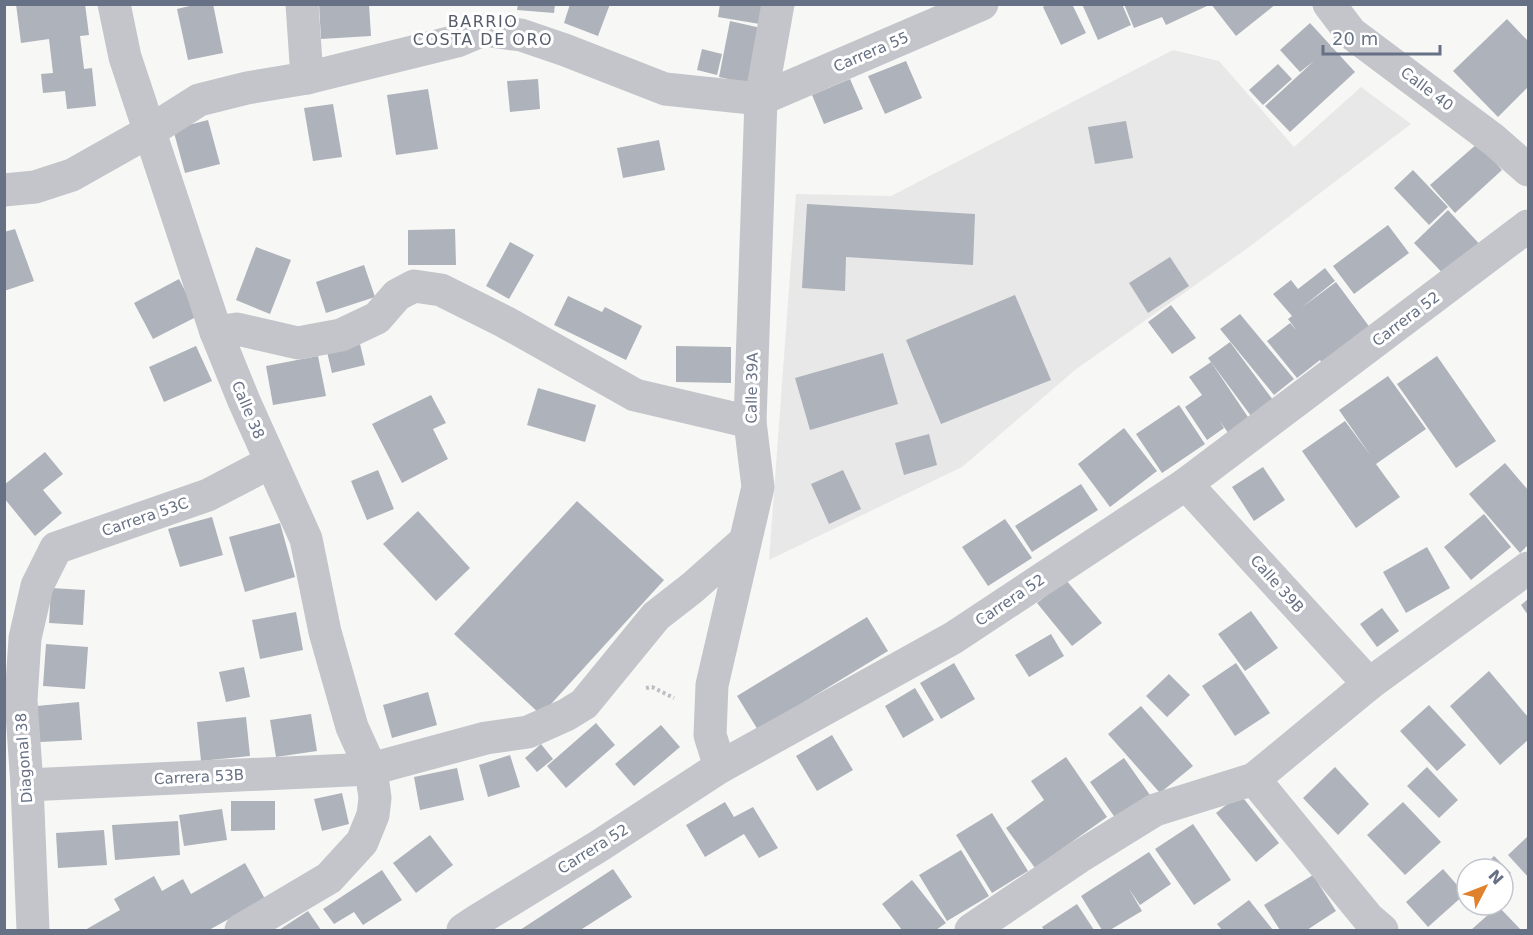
<svg xmlns="http://www.w3.org/2000/svg" width="1533" height="935" viewBox="0 0 1533 935" font-family="'DejaVu Sans',sans-serif">
<style>
.built{fill:#e8e8e8}
.building{fill:#aeb2ba}
.lines{fill:none;stroke-linecap:round;stroke-linejoin:round}
.path{stroke:#bdbec1;stroke-width:4;stroke-dasharray:3 3;stroke-linecap:butt}
.minor{stroke:#c3c5ca;stroke-width:33}
.labels{text-anchor:middle;stroke-width:6;stroke-linejoin:round;paint-order:stroke}
.street-label{font-size:15px;fill:#677185;stroke:#fff}
.neighbourhood-label{font-size:16px;letter-spacing:1.5px;fill:#555c6a;stroke:#fff}
</style>
<rect width="100%" height="100%" fill="#f7f8f5"/>
<!-- built -->
<path class="built" d="M1173,50l46,11 75,86 67,-60 50,37 -166,126 -170,120 -113,97 -193,93 27,-366 95,2z"/>
<!-- building -->
<g class="building">
<path d="M16,4h69l4,31 -9,1 4,33 8,-1 4,38 -29,3 -2,-18 -22,2 -2,-19 12,-1 -4,-34 -28,4z"/>
<path d="M198,4h15l10,49 -35,7 -11,-51z"/>
<path d="M319,4h50l2,32 -50,3z"/>
<path d="M518,4h37l-1,9 -37,-3z"/>
<path d="M570,4h40l-12,32 -34,-13z"/>
<path d="M720,4h49l-3,21 -48,-8z"/>
<path d="M1048,4h24l14,29 -25,12 -18,-38z"/>
<path d="M1082,4h40l9,21 -33,15z"/>
<path d="M1124,4h83v2l-41,19 -4,-8 -28,11z"/>
<path d="M1211,4h65l-40,32z"/>
<path d="M1507,19l21,22v46l-30,30 -45,-46z"/>
<path d="M730,21l31,7 -11,56 -31,-7z"/>
<path d="M1310,23l45,49 -65,60 -25,-26 49,-45 -14,11 -20,-22z"/>
<path d="M702,49l20,5 -5,21 -20,-5z"/>
<path d="M906,61l16,37 -37,16 -17,-38z"/>
<path d="M1278,64l14,15 -29,26 -14,-15z"/>
<path d="M538,79l2,30 -30,3 -3,-31z"/>
<path d="M850,79l13,30 -39,15 -12,-29z"/>
<path d="M428,89l10,60 -42,6 -9,-60z"/>
<path d="M333,104l9,53 -29,4 -9,-53z"/>
<path d="M208,120l12,44 -35,9 -12,-44z"/>
<path d="M1126,121l7,37 -38,6 -7,-37z"/>
<path d="M659,140l6,30 -42,8 -6,-30z"/>
<path d="M1478,143l24,27 -47,43 -25,-28z"/>
<path d="M1413,170l35,37 -19,18 -35,-37z"/>
<path d="M807,204l168,10 -2,51 -127,-8 -1,34 -43,-3z"/>
<path d="M1448,210l36,39 -34,32 -36,-38z"/>
<path d="M1388,225l21,28 -55,41 -21,-28z"/>
<path d="M15,229l19,52 -30,10v-59z"/>
<path d="M455,229l1,36h-48v-35z"/>
<path d="M510,242l24,13 -25,44 -23,-13z"/>
<path d="M256,247l35,13 -21,54 -34,-14z"/>
<path d="M1170,257l19,29 -41,27 -19,-30z"/>
<path d="M364,265l11,32 -49,16 -10,-31z"/>
<path d="M1325,268l10,13 -34,27 35,-26 35,47 -48,36 -3,-5 -23,18 -30,-37 23,-18 7,8 -9,-12 4,-3 -19,-22 18,-14 7,9z"/>
<path d="M179,279l19,37 -45,23 -19,-36z"/>
<path d="M1015,295l36,85 -110,44 -35,-84z"/>
<path d="M568,296l34,16 3,-5 37,19 -16,34 -72,-35z"/>
<path d="M1171,305l25,33 -24,16 -24,-32z"/>
<path d="M1240,314l54,65 -20,16 -54,-66z"/>
<path d="M1230,342l43,58 -22,16 -43,-58z"/>
<path d="M360,344l5,21 -33,8 -5,-21z"/>
<path d="M196,346l16,35 -48,21 -15,-35z"/>
<path d="M676,346l55,1v36l-55,-1z"/>
<path d="M883,353l15,51 -88,26 -15,-52z"/>
<path d="M318,356l8,40 -53,9 -7,-39z"/>
<path d="M1437,356l59,85 -40,27 -59,-84z"/>
<path d="M1211,362l39,58 -21,14 -10,-14 5,8 -17,12 -22,-33 17,-12 -13,-18z"/>
<path d="M1388,376l38,53 -50,35 24,33 -44,31 -54,-77 43,-30 26,35 -32,-46z"/>
<path d="M538,388l58,17 -11,37 -58,-17z"/>
<path d="M431,395l15,28 -13,6 15,30 -46,24 -30,-59z"/>
<path d="M1179,405l26,39 -43,29 -26,-39z"/>
<path d="M1124,428l33,43 -47,36 -32,-43z"/>
<path d="M929,434l8,31 -33,10 -9,-32z"/>
<path d="M45,452l18,22 -20,16 19,23 -27,23 -31,-38v-13z"/>
<path d="M1505,463l23,27v55l-8,8 -51,-59z"/>
<path d="M1263,467l22,33 -31,21 -22,-34z"/>
<path d="M378,470l16,39 -27,11 -16,-39z"/>
<path d="M843,470l18,39 -32,15 -18,-40z"/>
<path d="M1081,484l17,26 -66,42 -17,-26z"/>
<path d="M577,501l87,79 -123,135 -87,-81z"/>
<path d="M418,511l52,57 -34,33 -53,-57z"/>
<path d="M1484,514l27,33 -40,33 -27,-33z"/>
<path d="M212,517l11,38 -43,12 -12,-38z"/>
<path d="M1005,519l27,39 -44,28 -26,-39z"/>
<path d="M280,523l15,54 -50,15 -16,-55z"/>
<path d="M1427,547l23,41 -44,25 -23,-41z"/>
<path d="M1066,580l36,43 -30,23 -35,-43z"/>
<path d="M51,588l34,2 -2,35 -34,-2z"/>
<path d="M1528,599v16l-7,-10z"/>
<path d="M1382,608l17,23 -22,16 -17,-23z"/>
<path d="M1251,611l27,37 -33,23 -27,-37z"/>
<path d="M296,612l7,38 -43,9 -8,-39z"/>
<path d="M867,617l21,34 -130,79 -21,-34z"/>
<path d="M1051,634l13,22 -35,21 -14,-22z"/>
<path d="M46,644l42,3 -3,42 -42,-3z"/>
<path d="M954,663l21,36 -34,20 -21,-36z"/>
<path d="M1236,663l34,50 -35,23 -33,-50z"/>
<path d="M244,667l6,30 -24,5 -7,-30z"/>
<path d="M1489,671l39,46v23l-28,25 -50,-59z"/>
<path d="M1169,674l21,21 -23,22 -21,-21z"/>
<path d="M915,688l19,32 -31,18 -18,-32z"/>
<path d="M428,692l9,33 -45,13 -9,-33z"/>
<path d="M79,702l3,38 -42,2 -3,-36z"/>
<path d="M1429,705l37,40 -29,26 -37,-40z"/>
<path d="M1141,706l52,60 -33,27 -52,-59z"/>
<path d="M311,714l6,37 -41,6 -6,-37z"/>
<path d="M246,717l4,39 -49,5 -4,-39z"/>
<path d="M596,723l19,22 -49,43 -19,-22z"/>
<path d="M661,725l19,22 -46,39 -19,-22z"/>
<path d="M832,735l21,35 -36,21 -21,-35z"/>
<path d="M541,744l12,15 -16,13 -12,-14z"/>
<path d="M510,755l10,32 -32,10 -9,-32z"/>
<path d="M1066,757l41,60 -72,51 -29,-40 38,-28 -13,-19z"/>
<path d="M1124,758l26,37 -34,24 -26,-37z"/>
<path d="M1335,767l34,37 -31,31 -35,-37z"/>
<path d="M1427,767l31,33 -19,18 -32,-32z"/>
<path d="M457,768l7,32 -44,10 -6,-33z"/>
<path d="M342,793l7,31 -27,7 -8,-32z"/>
<path d="M1240,794l39,49 -23,19 -40,-49z"/>
<path d="M231,801h44v29l-44,1z"/>
<path d="M725,802l9,15 19,-10 25,41 -19,10 -15,-24 -39,23 -19,-32z"/>
<path d="M1403,802l38,40 -36,33 -38,-40z"/>
<path d="M222,809l5,31 -43,6 -5,-31z"/>
<path d="M992,813l36,58 -36,22 -36,-58z"/>
<path d="M178,821l2,34 -65,5 -3,-35z"/>
<path d="M1193,824l38,56 -37,25 -39,-56z"/>
<path d="M104,830l3,35 -49,3 -2,-35z"/>
<path d="M430,835l23,30 -37,28 -23,-30z"/>
<path d="M1528,836v41l-20,-22z"/>
<path d="M961,850l28,46 -42,25 -28,-46z"/>
<path d="M1149,852l22,32 -31,21 -11,-16 13,22 -32,19h-8l-21,-34z"/>
<path d="M1494,856l17,17 -8,8v-12h-22z"/>
<path d="M245,863l20,36 -56,31h-124l35,-20 -6,-11 40,-23 8,15 21,-12 8,15z"/>
<path d="M613,869l19,28 -50,32 1,1h-63z"/>
<path d="M1443,869l22,25 -37,33 -22,-25z"/>
<path d="M382,870l20,30 -39,25 -9,-13 -20,12 -11,-15z"/>
<path d="M1313,875l23,36 -29,19h-27l-16,-25z"/>
<path d="M912,880l34,43 -10,7h-34l-20,-26z"/>
<path d="M1249,900l24,30h-51l-5,-6z"/>
<path d="M1077,904l17,26h-50l-2,-3z"/>
<path d="M1498,906l23,24h-50z"/>
<path d="M308,911l13,19h-42z"/>
</g>
<g class="lines">
<!-- path -->
<path class="path" d="M646,688l6,-1 22,11"/>
<!-- minor -->
<g class="minor">
<path d="M114,4l11,53 91,275 28,69 62,138 19,93 27,95 19,42 4,29 -2,17 -11,27 -33,36 -88,52"/>
<path d="M302,4l5,74"/>
<path d="M1329,4l22,29 143,107 34,30"/>
<path d="M4,190l31,-3 37,-12 78,-44 49,-31 48,-12 60,-10 150,-37 26,-11 38,5 44,15 100,39 96,10 221,-95"/>
<path d="M216,332l21,-3 61,14 43,-8 36,-17 20,-23 17,-9 27,4 64,32 130,73 115,27"/>
<path d="M1186,484l183,200"/>
<path d="M720,767l-10,-32 2,-50 46,-198 -8,-65 11,-323 17,-95"/>
<path d="M1254,779l114,139 14,12"/>
<path d="M27,785l344,-16 115,-31 42,-6 38,-17 18,-11 72,-88 36,-28 52,-46"/>
<path d="M33,930l-6,-145 -6,-85 4,-62 12,-52 19,-38 152,-53 63,-33"/>
<path d="M463,930l15,-10 121,-74 121,-79 233,-129 233,-154 342,-258"/>
<path d="M971,930l108,-73 76,-47 99,-31 115,-95 159,-116"/>
</g>
</g>
<g class="labels">
<!-- street labels -->
<g class="street-label">
<text transform="translate(871 52) rotate(-23)" y="5">Carrera 55</text>
<text transform="translate(1427 89) rotate(37)" y="5">Calle 40</text>
<text transform="translate(1406 319) rotate(-37)" y="5">Carrera 52</text>
<text transform="translate(752 388) rotate(-89)" y="5">Calle 39A</text>
<text transform="translate(248 410) rotate(67)" y="5">Calle 38</text>
<text transform="translate(145 517) rotate(-19)" y="5">Carrera 53C</text>
<text transform="translate(1277 584) rotate(48)" y="5">Calle 39B</text>
<text transform="translate(1010 600) rotate(-34)" y="5">Carrera 52</text>
<text transform="translate(24 758) rotate(-94)" y="5">Diagonal 38</text>
<text transform="translate(199 777) rotate(-3)" y="5">Carrera 53B</text>
<text transform="translate(593 849) rotate(-32)" y="5">Carrera 52</text>
</g>
<!-- neighbourhood labels -->
<g class="neighbourhood-label">
<text x="483" y="27">BARRIO<tspan x="483" dy="18">COSTA DE ORO</tspan></text>
</g>
</g>
<!-- border -->
<rect width="1533" height="935" fill="none" stroke="#677185" stroke-width="12"/>
<!-- north arrow -->
<g transform="translate(1485 887) rotate(48)"><circle r="28" fill="#ffffff" stroke="#c2c6ce" stroke-width="1.5"/>
<path d="M0-4.5L10 22L0 15L-10 22Z" fill="#e0812c"/>
<text y="-9" font-size="16" font-weight="bold" text-anchor="middle" fill="#677185">N</text>
</g>
<!-- scale -->
<path d="M1323 45v9h117v-9" fill="none" stroke="#677185" stroke-width="3"/>
<text x="1332" y="45" font-size="18" fill="#677185" stroke="#ffffff" stroke-width="4.5" paint-order="stroke">20 m</text>
</svg>
